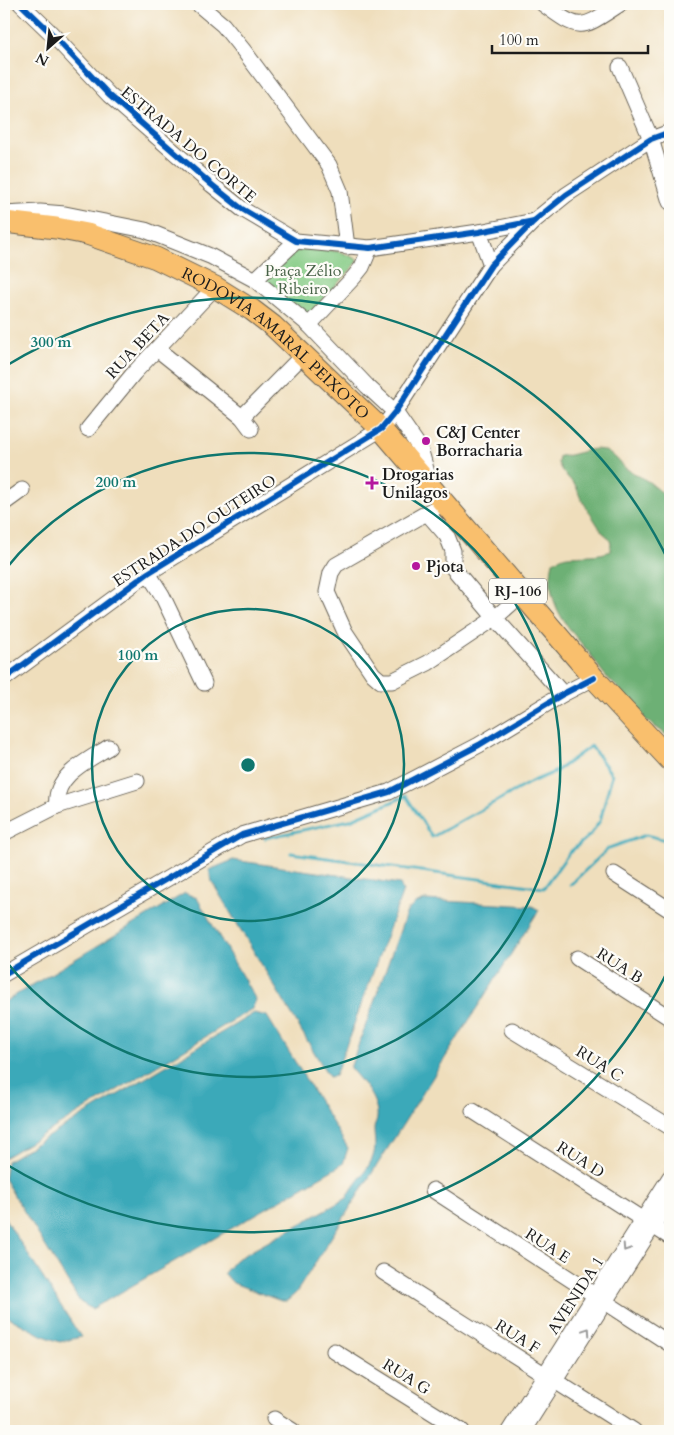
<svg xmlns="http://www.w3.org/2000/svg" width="674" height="1435" viewBox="0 0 674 1435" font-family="Cardo,serif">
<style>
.green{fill:#87cc87;stroke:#527452}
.forest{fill:#6db074;stroke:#446648}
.water{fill:#3aa9b9;stroke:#2b626a}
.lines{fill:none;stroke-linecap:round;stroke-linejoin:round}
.stream{stroke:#3aa9b9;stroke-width:3}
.minor-casing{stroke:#666054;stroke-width:17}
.highway-casing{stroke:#666054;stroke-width:23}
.minor{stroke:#fff;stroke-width:15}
.highway{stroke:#f9bf6d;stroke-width:21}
.cycleway-casing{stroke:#fdfcf7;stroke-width:9}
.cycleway{stroke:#0057b8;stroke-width:6}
.oneway{stroke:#999}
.ring{fill:none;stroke:#0f766e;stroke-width:2.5}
.poi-dot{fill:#b5179e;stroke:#fdfcf7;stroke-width:2}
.labels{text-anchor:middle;stroke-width:4.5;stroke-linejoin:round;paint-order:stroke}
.shield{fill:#fdfcf7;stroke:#605f5e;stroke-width:1}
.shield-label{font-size:15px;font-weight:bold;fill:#1c1c1c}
.street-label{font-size:16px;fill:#1c1c1c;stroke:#fdfcf7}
.park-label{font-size:16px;fill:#476247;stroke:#fdfcf7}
.poi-label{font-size:16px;font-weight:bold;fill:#1c1c1c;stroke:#fdfcf7;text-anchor:start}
.centre{fill:#0f766e;stroke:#fdfcf7;stroke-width:2.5}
.ring-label{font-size:15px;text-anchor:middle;font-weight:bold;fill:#0f766e;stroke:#fdfcf7;stroke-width:4.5;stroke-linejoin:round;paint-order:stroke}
</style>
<rect width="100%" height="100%" fill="#fdfcf7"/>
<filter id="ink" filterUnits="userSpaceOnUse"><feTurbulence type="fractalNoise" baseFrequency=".02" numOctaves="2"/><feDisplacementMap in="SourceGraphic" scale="10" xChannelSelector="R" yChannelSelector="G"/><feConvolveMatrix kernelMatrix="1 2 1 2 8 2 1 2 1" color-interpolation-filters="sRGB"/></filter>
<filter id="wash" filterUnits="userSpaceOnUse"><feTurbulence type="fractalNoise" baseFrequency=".0096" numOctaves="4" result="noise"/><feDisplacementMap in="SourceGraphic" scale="20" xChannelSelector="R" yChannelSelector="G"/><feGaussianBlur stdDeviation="1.12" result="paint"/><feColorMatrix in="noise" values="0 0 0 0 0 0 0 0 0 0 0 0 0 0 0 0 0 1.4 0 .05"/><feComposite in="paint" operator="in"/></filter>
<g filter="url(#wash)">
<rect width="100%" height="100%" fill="#efdebc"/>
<!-- green -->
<path class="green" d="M312,248l29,4 16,7 -1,5 -50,53 -39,-32 -2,-9 25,-23z"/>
<!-- forest -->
<path class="forest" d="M596,449l8,1 12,8 9,10 24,14 21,17v76l-1,2 1,9v152c-11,-10 -25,-17 -36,-28 -6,-6 -10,-15 -16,-22 -4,-4 -9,-8 -13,-13 -7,-8 -11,-17 -18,-25 -23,-26 -43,-50 -34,-88 5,-2 10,-6 15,-6 10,-1 34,0 42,-5l1,-8 -3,-6 -6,-5 -22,-35 -4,-11 -14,-15 -4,-8 1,-7c16,0 23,-6 37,-7z"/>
<!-- water -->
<g class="water">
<path d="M233,860l167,24 3,7 -68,185 -6,1 -117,-195 -3,-12z"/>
<path d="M185,893l12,5 59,102 -4,9 -248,149v-156z"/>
<path d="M425,900l107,6 7,4 -243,383 -9,8h-6l-48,-18 -9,-10 11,-13 112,-62c6,-14 19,-25 25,-39 5,-12 2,-18 2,-30 0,-4 3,-7 3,-11 2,-18 -16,-37 -27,-50l57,-157 8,-7z"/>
<path d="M254,1013l13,3 81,132 -5,16 -251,145 -12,-7 -76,-123 3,-18z"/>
<path d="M4,1217l77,120 -21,5 -19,-7 -37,-20z"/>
</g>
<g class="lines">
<!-- stream -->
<g class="stream">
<path d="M265,838l85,-18 56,-24 26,41 99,-55 24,-10 36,-26 21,29 -12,46 -10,14 -21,18 -25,35 -253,-35"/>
<path d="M570,885l39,-37 37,-13 20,5 4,-4"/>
</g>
</g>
</g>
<g filter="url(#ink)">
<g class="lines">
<defs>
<g id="minor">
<path d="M21,4l29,28 59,63 103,90 30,24 54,32 74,7 109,-16 55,-11 32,-26 85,-56 19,-7"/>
<path d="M198,4l25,21 21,26 85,114 11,26 7,56"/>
<path d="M543,4c39,29 38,25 77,0"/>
<path d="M620,67l31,72 19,63"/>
<path d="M4,214l36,-2 25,2 80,16 65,26 45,24 54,45 58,61 28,26 25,36 10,35"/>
<path d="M479,232l12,33"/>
<path d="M255,280l41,-39"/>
<path d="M309,325l45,-48 8,-10 8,-19"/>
<path d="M157,349l85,68 9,12"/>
<path d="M242,417l62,-63"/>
<path d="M88,429l46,-56 81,-86"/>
<path d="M4,503l18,-13"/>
<path d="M444,503l-108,62 -5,8 -4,19 18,40 28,42 8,7h11l36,-18 67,-45 26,-23"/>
<path d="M427,513l20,23 6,15v17l42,50 68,76"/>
<path d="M148,573l14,22 42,88"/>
<path d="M4,679l144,-106 233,-144 14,-17 96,-147 43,-44"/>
<path d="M57,806c-4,-30 30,-45 52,-59"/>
<path d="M4,833l53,-27 80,-25"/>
<path d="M614,874l56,36"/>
<path d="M577,958l93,60"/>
<path d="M4,974l238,-139 147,-43 90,-47 84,-51 31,-16"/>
<path d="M512,1030l158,97"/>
<path d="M473,1111l197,126"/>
<path d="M433,1190l237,154"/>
<path d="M383,1272l251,159"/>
<path d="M334,1351l128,80"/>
<path d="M274,1419l19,12"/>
<path d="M509,1431l161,-254"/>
<path d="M523,1431l147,-232"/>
</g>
<g id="highway">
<path id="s1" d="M4,222l52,6 31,6 69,24 59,29 37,23 21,16 108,103 213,249 76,82"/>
</g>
</defs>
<!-- minor casing -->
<use href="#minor" class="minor-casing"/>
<!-- highway casing -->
<use href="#highway" class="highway-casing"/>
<!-- minor -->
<use href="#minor" class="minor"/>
<!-- highway -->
<use href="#highway" class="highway"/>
<defs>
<g id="cycleway">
<path d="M21,4l29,28 59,63 103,90 30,24 54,32 74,7 109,-16 55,-11 32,-26 85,-56 19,-7"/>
<path d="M4,679l144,-106 233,-144 14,-17 96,-147 43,-44"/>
<path d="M4,974l238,-139 147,-43 90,-47 84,-51 31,-16"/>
</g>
</defs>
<!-- cycleway casing -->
<use href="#cycleway" class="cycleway-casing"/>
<!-- cycleway -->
<use href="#cycleway" class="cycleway"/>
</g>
<!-- one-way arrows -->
<defs><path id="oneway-chevron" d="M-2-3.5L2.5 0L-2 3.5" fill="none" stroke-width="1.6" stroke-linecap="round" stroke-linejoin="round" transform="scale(1.25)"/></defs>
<g class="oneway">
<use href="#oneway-chevron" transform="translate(626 1248) rotate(123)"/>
<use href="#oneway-chevron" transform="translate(587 1331) rotate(-56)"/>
</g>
</g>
<!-- distance rings -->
<g class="ring">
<circle cx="248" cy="765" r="156"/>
<path d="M4 571A312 312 0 1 1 4 959"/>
<path d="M670 966A467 467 0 0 1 4 1163M4 367A467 467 0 0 1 670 564"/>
</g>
<!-- markers -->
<g class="poi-dot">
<circle cx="426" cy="441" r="5"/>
<path d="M369.5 475.5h5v5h5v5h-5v5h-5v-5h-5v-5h5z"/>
<circle cx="416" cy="566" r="5"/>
</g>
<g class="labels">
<!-- shield labels -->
<rect class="shield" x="489" y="578.5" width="58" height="25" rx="4"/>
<g class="shield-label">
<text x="518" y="596">RJ-106</text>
</g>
<!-- street labels -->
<g class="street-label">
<text transform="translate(189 144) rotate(40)" y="6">ESTRADA DO CORTE</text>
<text dy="6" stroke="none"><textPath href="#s1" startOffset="305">RODOVIA AMARAL PEIXOTO</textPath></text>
<text transform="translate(137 345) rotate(-47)" y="6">RUA BETA</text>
<text transform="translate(194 530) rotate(-33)" y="6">ESTRADA DO OUTEIRO</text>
<text transform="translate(620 965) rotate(33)" y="6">RUA B</text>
<text transform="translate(600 1063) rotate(32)" y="6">RUA C</text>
<text transform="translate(581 1159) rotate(33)" y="6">RUA D</text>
<text transform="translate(548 1245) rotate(33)" y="6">RUA E</text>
<text transform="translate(575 1295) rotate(-57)" y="6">AVENIDA 1</text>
<text transform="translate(518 1336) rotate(32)" y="6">RUA F</text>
<text transform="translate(407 1376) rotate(32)" y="6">RUA G</text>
</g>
<!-- park labels -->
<g class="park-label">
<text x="303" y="276">Praça Zélio<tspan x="303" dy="18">Ribeiro</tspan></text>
</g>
<!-- poi labels -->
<g class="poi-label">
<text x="436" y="438">C&amp;J Center<tspan x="436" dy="18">Borracharia</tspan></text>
<text x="382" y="480">Drogarias<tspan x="382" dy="18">Unilagos</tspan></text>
<text x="426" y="572">Pjota</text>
</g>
</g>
<circle cx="248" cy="765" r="8" class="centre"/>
<g class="ring-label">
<text x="51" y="347">300 m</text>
<text x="116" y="487">200 m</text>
<text x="138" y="660">100 m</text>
</g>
<!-- margin -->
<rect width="674" height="1435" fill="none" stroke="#fdfcf7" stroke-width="20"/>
<!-- north arrow -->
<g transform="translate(48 48) rotate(207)" stroke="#fdfcf7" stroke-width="4" paint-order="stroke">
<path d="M0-4L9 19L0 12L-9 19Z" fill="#1c1c1c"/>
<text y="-8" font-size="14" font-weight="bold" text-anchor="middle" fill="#1c1c1c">N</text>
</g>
<!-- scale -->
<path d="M492 45v8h156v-8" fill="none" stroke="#1c1c1c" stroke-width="2.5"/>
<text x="499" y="45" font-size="15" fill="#1c1c1c" stroke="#fdfcf7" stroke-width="4" paint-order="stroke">100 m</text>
</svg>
